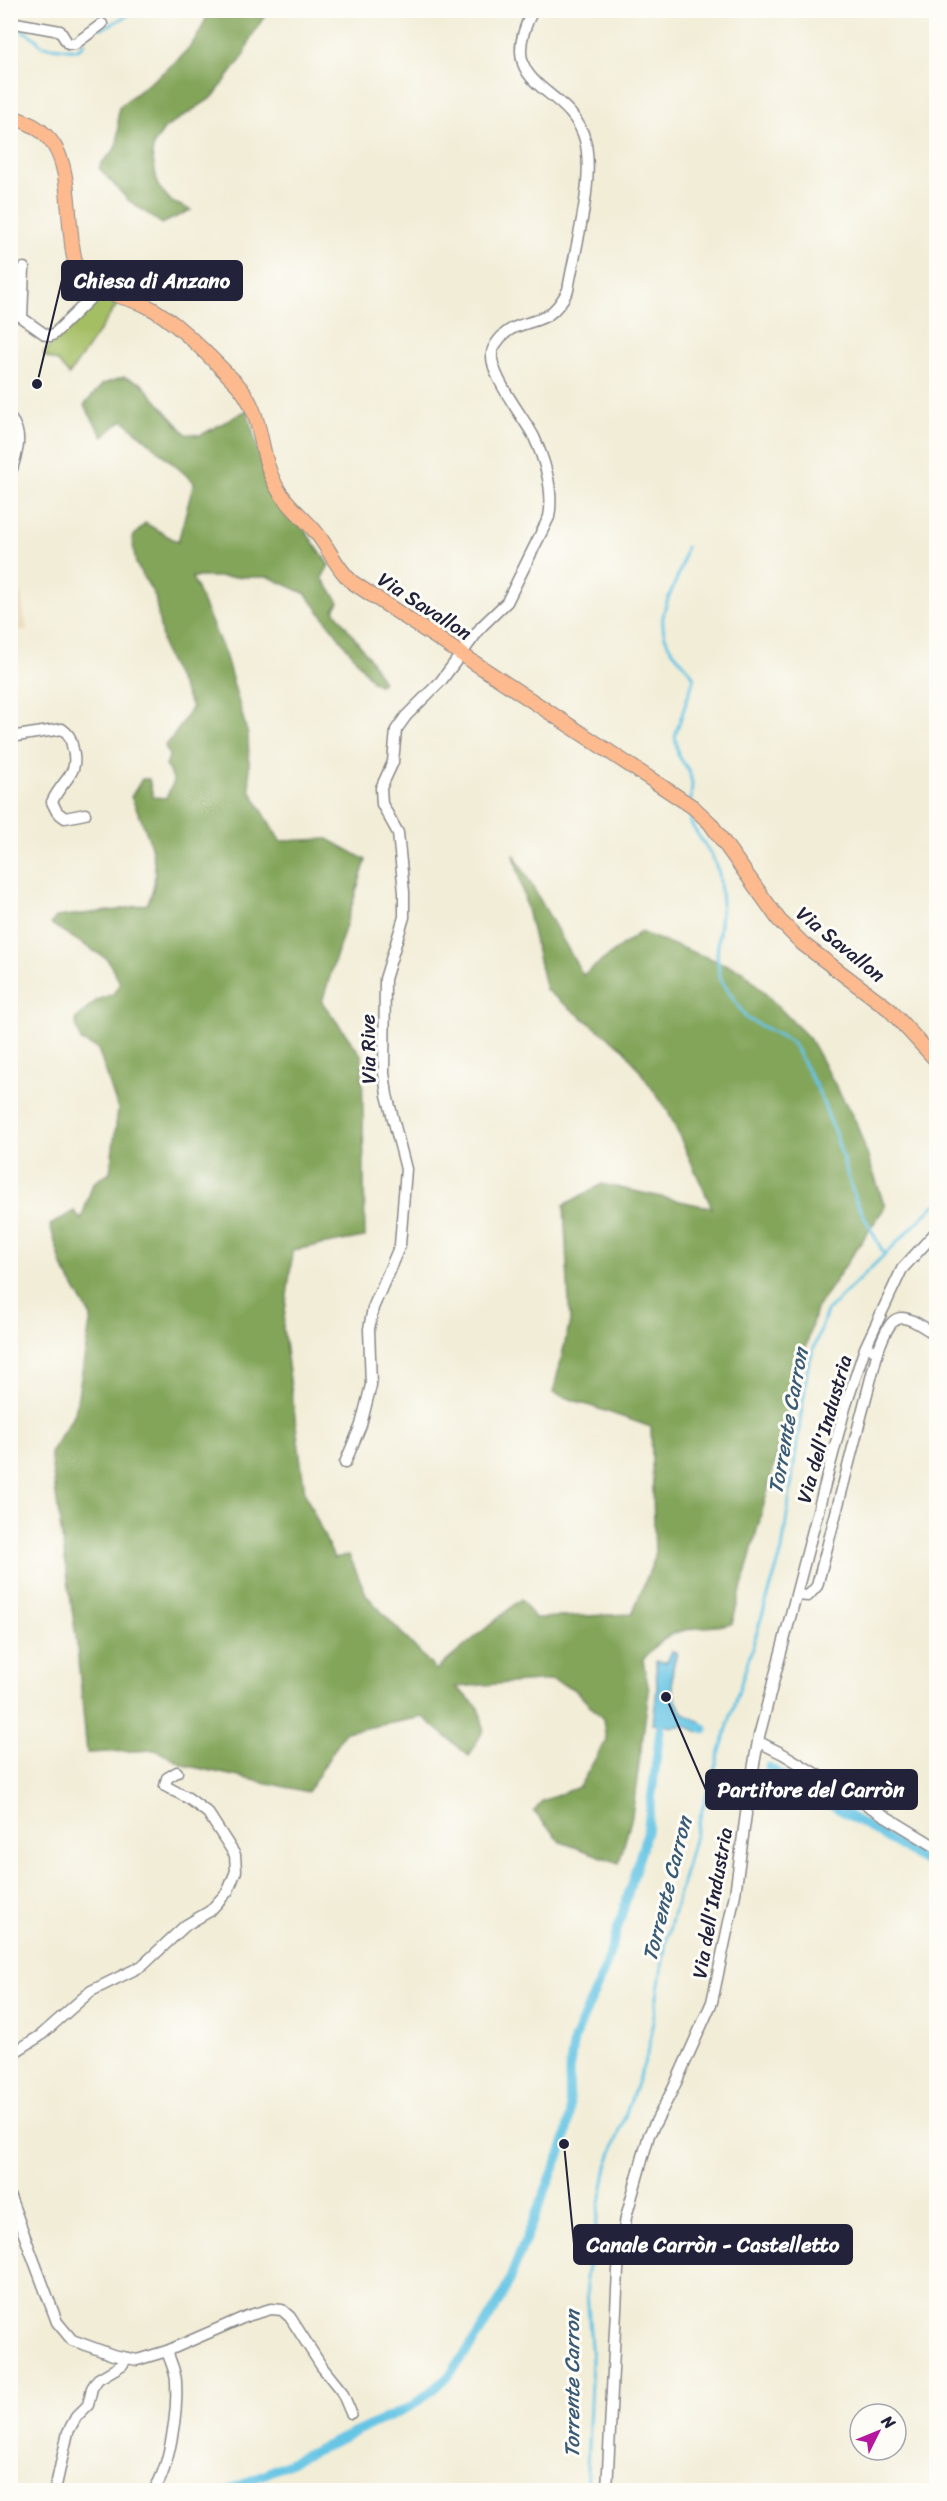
<svg xmlns="http://www.w3.org/2000/svg" width="947" height="2501" viewBox="0 0 947 2501" font-family="Sriracha,sans-serif">
<style>
.built{fill:#ebd8ba}
.green{fill:#a4be64;stroke:#637050;stroke-width:1.5}
.forest{fill:#83a55a;stroke:#52644a;stroke-width:1.5}
.water{fill:#66c5e4;stroke:#447490;stroke-width:1.5}
.lines{fill:none;stroke-linecap:round;stroke-linejoin:round}
.stream{stroke:#66c5e4;stroke-width:3}
.canal{stroke:#66c5e4;stroke-width:9}
.minor-casing{stroke:#8a8889;stroke-width:13}
.major-casing{stroke:#8a8889;stroke-width:16}
.minor{stroke:#fff;stroke-width:10}
.major{stroke:#fcba8e;stroke-width:14}
.labels{text-anchor:middle;stroke-width:6;stroke-linejoin:round;paint-order:stroke}
.street-label{font-size:20px;fill:#22223b;stroke:#fdfcf7}
.water-label{font-size:21px;font-style:italic;fill:#3a5b76;stroke:#fdfcf7}
.leader{fill:none;stroke:#22223b;stroke-width:2}
.callout-dot{fill:#22223b;stroke:#fdfcf7;stroke-width:2}
.callout{fill:#22223b;stroke:#22223b;stroke-width:2}
.callout-label{font-size:21px;text-anchor:middle;font-weight:bold;fill:#fff}
</style>
<rect width="100%" height="100%" fill="#fdfcf7"/>
<filter id="ink" filterUnits="userSpaceOnUse"><feTurbulence type="fractalNoise" baseFrequency=".0167" numOctaves="2"/><feDisplacementMap in="SourceGraphic" scale="12" xChannelSelector="R" yChannelSelector="G"/><feConvolveMatrix kernelMatrix="1 2 1 2 8 2 1 2 1" color-interpolation-filters="sRGB"/></filter>
<filter id="wash" filterUnits="userSpaceOnUse"><feTurbulence type="fractalNoise" baseFrequency=".008" numOctaves="4" result="noise"/><feDisplacementMap in="SourceGraphic" scale="24" xChannelSelector="R" yChannelSelector="G"/><feGaussianBlur stdDeviation="1.35" result="paint"/><feColorMatrix in="noise" values="0 0 0 0 0 0 0 0 0 0 0 0 0 0 0 0 0 1.4 0 .05"/><feComposite in="paint" operator="in"/></filter>
<g filter="url(#wash)">
<rect width="100%" height="100%" fill="#f2edd7"/>
<!-- built -->
<path class="built" d="M11,588l10,6 6,36 -16,3z"/>
<!-- green -->
<path class="green" d="M100,297l19,5 -50,73 -12,-14 -13,-5v-4z"/>
<!-- forest -->
<g class="forest">
<path d="M211,10l57,1 -17,26 -7,19 -31,41 -48,31 -11,16 -2,10 6,32 14,16 19,8 -29,14 -34,-24 -29,-32c3,-9 13,-12 17,-22 5,-13 0,-26 3,-39 26,-23 60,-41 79,-72 5,-8 7,-17 13,-25z"/>
<path d="M124,377l17,6 45,51 15,1 46,-25 21,77 38,45 23,33 -7,13 17,24 -5,8 36,49 13,23 -4,3 -6,-3 -67,-88 -37,-17h-77l33,77 23,81 2,55 30,51 48,-2 38,21 -44,142 40,54 3,181 -72,13 -10,77 22,166 29,65 15,-3 18,41 69,74 85,-71 14,19 97,-4 23,-57 -4,-130 -98,-34 17,-71 -6,-117 38,-21 110,24 -44,-97 -43,-61 -79,-60 -32,-136 69,121 57,-43 103,39 66,67 47,84 29,85 -69,102 -84,315c-41,6 -63,0 -89,36l6,31 -17,125 -13,47 -58,-21 -27,-30 8,-11 37,-14 27,-47 -3,-21 -29,-30 -22,-9 -96,7 23,21 5,21 -15,27 -46,-39 -78,15 -37,60 -124,-27 -28,-15 -69,3 -11,-116 -26,-184 25,-40 16,-96 -29,-51 -12,-41 24,-14 7,9 12,-37 17,-11 8,-63 -20,-60 -17,-8 -6,-21 22,-20 16,-6 7,-11 -13,-24 -56,-35 5,-7 62,-7 29,-6c19,-33 -1,-76 -16,-107l11,-18h7l4,18 13,1 8,-17 -8,-15 3,-10 -4,-11c13,-10 17,-25 27,-38l-28,-56 -9,-55 -19,-32 -4,-26 13,-15 33,19 16,-60 -71,-62 -20,17 -19,-32 19,-21z"/>
</g>
<!-- water -->
<path class="water" d="M672,1651l5,2c-7,18 -8,44 7,60 4,4 11,6 17,9l-2,10 -15,-7 -11,2 -20,-4 4,-34 -1,-28 11,1z"/>
<g class="lines">
<!-- stream -->
<g class="stream">
<path d="M10,28c14,2 23,7 32,18l35,4 8,-7"/>
<path d="M102,29l36,-19"/>
<path d="M686,547c-2,8 -3,16 -6,23 -10,29 -28,48 -9,79 8,11 16,15 23,29l-19,58 3,19 11,16 3,12 -1,17"/>
<path d="M690,810l1,14 21,32 7,17 3,29 -5,53 3,23 26,40 46,24 26,48 17,43 20,66 29,55"/>
<path d="M586,2490l6,-129 -6,-84 21,-111 41,-113 18,-112 38,-138 78,-252 26,-186 19,-54 109,-107"/>
</g>
<!-- canal -->
<g class="canal">
<path d="M688,1721l16,8"/>
<path d="M769,1767l167,101"/>
<path d="M230,2490l182,-84 36,-29 31,-43 25,-41 60,-149 6,-29 -1,-44 5,-31 32,-74 41,-134 13,-102 4,-17"/>
</g>
</g>
</g>
<g filter="url(#ink)">
<g class="lines">
<defs>
<g id="minor">
<path d="M10,22l50,9 8,13h7l27,-20"/>
<path d="M24,268l-2,50 24,17 4,1 4,-2 41,-40 4,-6"/>
<path d="M10,418c15,18 6,37 0,57"/>
<path d="M10,737l52,-8c7,5 8,8 10,16 9,31 -9,32 -20,57l5,10 8,6 20,-4"/>
<path d="M873,1350l5,1c15,-42 22,-40 58,-16"/>
<path d="M345,1463l16,-38 10,-40 -2,-56 4,-21 27,-63 6,-76 -19,-74 -3,-22 1,-94 19,-62v-25l-6,-59 -16,-29 -1,-16 12,-26 3,-32 10,-14 35,-35 41,-55 25,-24 42,-85c5,-27 -4,-56 -15,-80 -10,-20 -52,-70 -40,-90 15,-26 33,-20 54,-32 9,-6 15,-15 20,-25 7,-42 27,-109 17,-150 -15,-57 -94,-49 -52,-130"/>
<path d="M797,1595l11,1 9,-10 61,-235"/>
<path d="M759,1742l24,12 153,93"/>
<path d="M10,2055l30,-19 51,-45 51,-25 44,-41 24,-14 18,-20 8,-20 -1,-16 -27,-42 -20,-15 -23,-12 2,-8 10,-6"/>
<path d="M10,2197l47,125 15,18 41,15 24,5 30,-9 80,-35 24,-7 11,1 8,7 32,50 20,25 9,21"/>
<path d="M55,2490l13,-58 8,-15 12,-12 4,-17 6,-9 24,-14 5,-7"/>
<path d="M154,2490c16,-23 24,-80 22,-108 0,-10 -6,-21 -9,-31"/>
<path d="M607,2490l11,-220 8,-53 23,-82 25,-48 38,-85 23,-108 14,-102 10,-56 86,-328 20,-60 37,-79 34,-37"/>
</g>
<path id="major" d="M10,117c62,14 55,67 61,117 1,12 2,25 7,35 12,24 45,26 67,36 31,15 65,52 90,77 30,30 22,69 41,104 9,17 26,30 38,44 15,17 21,37 38,52l341,225 17,16 69,97 24,24 86,65 47,51"/>
</defs>
<!-- minor casing -->
<use href="#minor" class="minor-casing"/>
<!-- major casing -->
<use href="#major" class="major-casing"/>
<!-- minor -->
<use href="#minor" class="minor"/>
<!-- major -->
<use href="#major" class="major"/>
</g>
</g>
<g class="labels">
<!-- street labels -->
<g class="street-label">
<text transform="translate(425 606) rotate(33)" y="7">Via Savallon</text>
<text transform="translate(841 944) rotate(39)" y="7">Via Savallon</text>
<text transform="translate(368 1049) rotate(-91)" y="7">Via Rive</text>
<text transform="translate(824 1429) rotate(-74)" y="7">Via dell'Industria</text>
<text transform="translate(712 1903) rotate(-80)" y="7">Via dell'Industria</text>
</g>
<!-- water labels -->
<g class="water-label">
<text transform="translate(788 1421) rotate(-80)" y="7">Torrente Carron</text>
<text transform="translate(667 1889) rotate(-76)" y="7">Torrente Carron</text>
<text transform="translate(572 2384) rotate(-90)" y="7">Torrente Carron</text>
</g>
</g>
<!-- callouts -->
<path class="leader" d="M37 384L62 280M666 1697L706 1790M564 2144L574 2244"/>
<g class="callout-dot">
<circle cx="37" cy="384" r="6"/>
<circle cx="666" cy="1697" r="6"/>
<circle cx="564" cy="2144" r="6"/>
</g>
<g class="callout">
<rect x="62" y="261" width="180" height="39" rx="6"/>
<rect x="706" y="1770" width="211" height="39" rx="6"/>
<rect x="574" y="2225" width="278" height="39" rx="6"/>
</g>
<g class="callout-label">
<text x="152" y="288">Chiesa di Anzano</text>
<text x="811" y="1797">Partitore del Carròn</text>
<text x="713" y="2252">Canale Carròn - Castelletto</text>
</g>
<!-- margin -->
<rect width="947" height="2501" fill="none" stroke="#fdfcf7" stroke-width="36"/>
<!-- north arrow -->
<g transform="translate(878 2432) rotate(47)"><circle r="28" fill="#fdfcf7" stroke="#a5a5ac" stroke-width="1.5"/>
<path d="M0-4.5L10 22L0 15L-10 22Z" fill="#b5179e"/>
<text y="-9" font-size="16" font-weight="bold" text-anchor="middle" fill="#22223b">N</text>
</g>
</svg>
